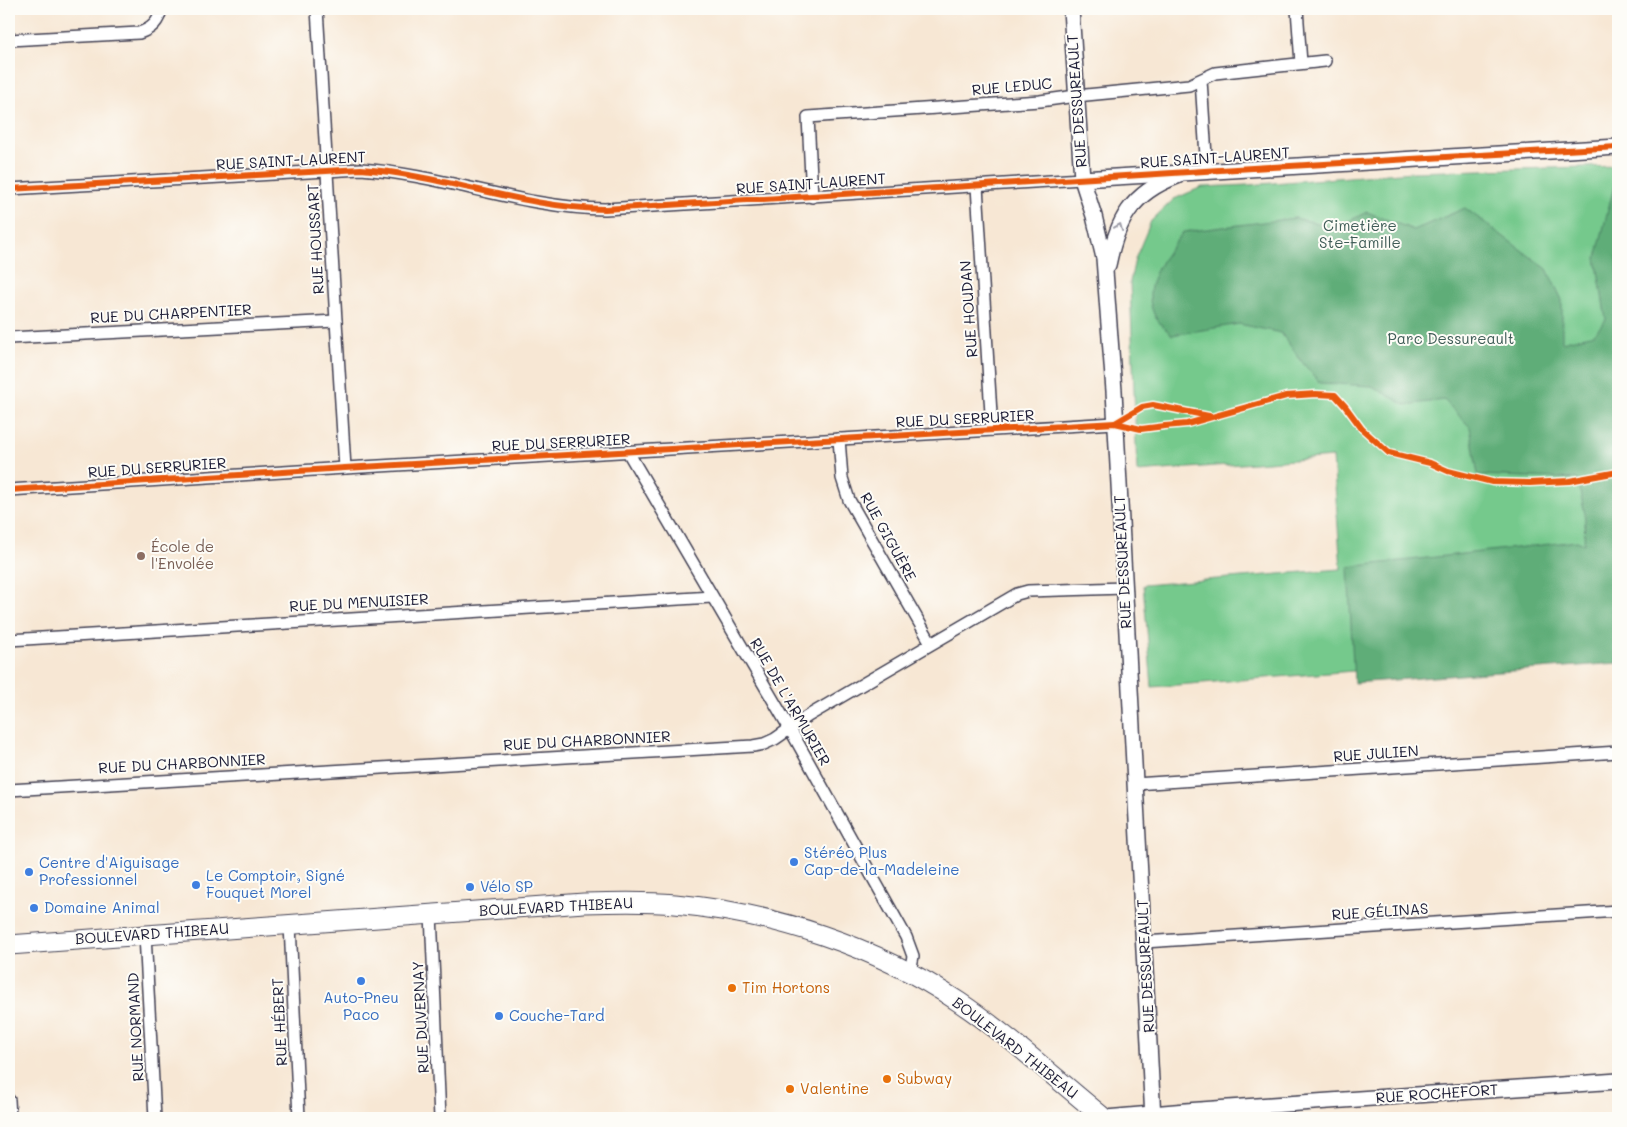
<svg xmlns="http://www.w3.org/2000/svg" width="1627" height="1127" viewBox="0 0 1627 1127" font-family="Mali,sans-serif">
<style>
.green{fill:#74c98c;stroke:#4b7664}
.forest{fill:#5fad78;stroke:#40685a}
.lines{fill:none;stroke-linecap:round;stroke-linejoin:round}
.minor-casing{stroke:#424052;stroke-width:14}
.tertiary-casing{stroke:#424052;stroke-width:18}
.primary-casing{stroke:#424052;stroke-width:21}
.minor{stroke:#fff;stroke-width:11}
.tertiary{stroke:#fff;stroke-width:15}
.primary{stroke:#fff;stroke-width:19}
.cycleway-casing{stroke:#fdfcf7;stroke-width:9}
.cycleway{stroke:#e8590c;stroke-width:6}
.oneway{stroke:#9c9ca7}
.education-dot{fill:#8d6e63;stroke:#fdfcf7;stroke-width:2}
.shop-dot{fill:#3f7fe0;stroke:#fdfcf7;stroke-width:2}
.food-dot{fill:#e8710a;stroke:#fdfcf7;stroke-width:2}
.labels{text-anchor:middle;stroke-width:4;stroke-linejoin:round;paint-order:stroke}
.street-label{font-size:15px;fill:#22223b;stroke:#fdfcf7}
.park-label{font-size:15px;fill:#3f5c57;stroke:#fdfcf7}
.education-label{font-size:15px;fill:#785e54;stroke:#fdfcf7;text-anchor:start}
.shop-label{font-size:15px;fill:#366cbe;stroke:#fdfcf7;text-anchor:start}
.food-label{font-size:15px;fill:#c56008;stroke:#fdfcf7;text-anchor:start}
</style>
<rect width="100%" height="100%" fill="#fdfcf7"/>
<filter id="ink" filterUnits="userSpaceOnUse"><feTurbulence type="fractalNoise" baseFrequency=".02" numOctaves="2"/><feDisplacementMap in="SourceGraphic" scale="10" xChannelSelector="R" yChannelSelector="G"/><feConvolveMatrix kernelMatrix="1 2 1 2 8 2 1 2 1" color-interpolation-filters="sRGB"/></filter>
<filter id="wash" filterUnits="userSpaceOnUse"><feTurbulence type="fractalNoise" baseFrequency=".0096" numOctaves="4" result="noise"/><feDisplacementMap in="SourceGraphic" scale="20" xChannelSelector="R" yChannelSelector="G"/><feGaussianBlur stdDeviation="1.12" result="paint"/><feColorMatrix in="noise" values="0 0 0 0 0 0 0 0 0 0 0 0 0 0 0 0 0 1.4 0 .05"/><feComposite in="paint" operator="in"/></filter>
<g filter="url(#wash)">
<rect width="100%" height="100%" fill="#f7e7d4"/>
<!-- green -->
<path class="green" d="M1618,166v484l-466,37 -9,-102 198,-16 -8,-112 -196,15 -7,-190 5,-23 16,-38 23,-22 28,-12 46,-2 165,-13z"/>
<!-- forest -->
<path class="forest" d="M1615,182h3v481l-264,20 -6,-116 229,-26 7,3 1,-30 -8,-35 -99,-4 -8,-48 -26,-27 -39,5 -33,-19 -52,-3 -18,-21 -21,-29 -42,-9 -67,11c-6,-6 -15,-13 -18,-21 -14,-30 12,-59 29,-82l112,-14 41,9 31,-15 47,18 51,-22 82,61 15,31v42l32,-8 12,-14 -10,-62z"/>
</g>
<g filter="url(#ink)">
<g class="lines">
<defs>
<g id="minor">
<path d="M317,9l28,459"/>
<path d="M1297,9l4,54"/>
<path d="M9,40l130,-7c13,-4 20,-11 22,-24"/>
<path d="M1201,80l6,91"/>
<path d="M977,186l15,244"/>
<path d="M9,189l352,-20c83,6 161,39 244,40l477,-30"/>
<path d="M812,197l-4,-80 232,-16 36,-5 113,-11 26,-12 110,-12"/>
<path d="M9,338l327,-17"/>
<path d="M839,439l3,39 7,22 82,143"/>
<path d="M628,452l162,277 116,208 7,19 -3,16"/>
<path d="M9,490l336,-22 770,-45"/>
<path d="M9,640l703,-43"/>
<path d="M1135,784l483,-32"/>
<path d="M9,790l744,-44 11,-2 11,-5 33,-23 209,-122 11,-3 97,-3"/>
<path d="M431,914l9,204"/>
<path d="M290,925l9,193"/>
<path d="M145,935l10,183"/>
<path d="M1144,942l474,-31"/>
<path d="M9,1100l1,18"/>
</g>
<g id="tertiary">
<path d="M1071,9l11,170 12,37 10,42 10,133 39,727"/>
<path d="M1082,179l536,-32"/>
<path d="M1108,265c9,-44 23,-72 69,-89"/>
<path d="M1106,1118l80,-7 432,-30"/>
</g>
<path id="primary" d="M9,945l575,-42c30,-1 61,-2 91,1 99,9 201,42 284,98 52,35 97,77 145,116"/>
</defs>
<!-- minor casing -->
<use href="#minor" class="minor-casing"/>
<!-- tertiary casing -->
<use href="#tertiary" class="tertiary-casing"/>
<!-- primary casing -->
<use href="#primary" class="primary-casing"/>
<!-- minor -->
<use href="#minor" class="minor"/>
<!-- tertiary -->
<use href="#tertiary" class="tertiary"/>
<!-- primary -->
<use href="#primary" class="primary"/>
<defs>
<g id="cycleway">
<path d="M9,189l352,-20c83,6 161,39 244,40l631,-40 382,-22"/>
<path d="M1115,423l27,-16 11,-2 56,11"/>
<path d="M9,490l336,-22 770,-45 26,6 24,-3 22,-2 99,-28 30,-2 19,1 10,11 17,23 27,24 41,10 18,8 44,11 38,1 39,-2 49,-9"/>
</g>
</defs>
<!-- cycleway casing -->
<use href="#cycleway" class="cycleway-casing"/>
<!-- cycleway -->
<use href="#cycleway" class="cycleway"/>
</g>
<!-- one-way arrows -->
<defs><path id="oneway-chevron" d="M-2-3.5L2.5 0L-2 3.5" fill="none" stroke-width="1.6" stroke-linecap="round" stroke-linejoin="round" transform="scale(1.25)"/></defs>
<use class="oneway" href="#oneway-chevron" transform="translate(1119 227) rotate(-68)"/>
</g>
<!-- markers -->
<circle class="education-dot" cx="141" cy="556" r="5"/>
<g class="shop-dot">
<circle cx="794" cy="862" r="5"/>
<circle cx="29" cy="872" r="5"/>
<circle cx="196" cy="885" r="5"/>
<circle cx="470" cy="887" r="5"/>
<circle cx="34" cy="908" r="5"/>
<circle cx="361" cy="981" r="5"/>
<circle cx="499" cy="1016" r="5"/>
</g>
<g class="food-dot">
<circle cx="732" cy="988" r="5"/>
<circle cx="887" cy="1079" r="5"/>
<circle cx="790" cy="1089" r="5"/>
</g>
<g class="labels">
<!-- street labels -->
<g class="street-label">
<text transform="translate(1012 87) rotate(-5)" y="5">RUE LEDUC</text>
<text transform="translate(1077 101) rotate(-94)" y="5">RUE DESSUREAULT</text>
<text transform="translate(1215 158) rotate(-4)" y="5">RUE SAINT-LAURENT</text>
<text transform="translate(291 161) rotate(-3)" y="5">RUE SAINT-LAURENT</text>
<text transform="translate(811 184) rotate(-4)" y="5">RUE SAINT-LAURENT</text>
<text transform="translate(316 239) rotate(-93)" y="5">RUE HOUSSART</text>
<text transform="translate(969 309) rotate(-94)" y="5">RUE HOUDAN</text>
<text transform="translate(171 314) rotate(-3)" y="5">RUE DU CHARPENTIER</text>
<text transform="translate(965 419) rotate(-3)" y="5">RUE DU SERRURIER</text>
<text transform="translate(561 443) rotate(-3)" y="5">RUE DU SERRURIER</text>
<text transform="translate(157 468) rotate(-4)" y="5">RUE DU SERRURIER</text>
<text transform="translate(888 537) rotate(61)" y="5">RUE GIGUÈRE</text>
<text transform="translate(1123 562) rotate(-93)" y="5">RUE DESSUREAULT</text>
<text transform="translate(359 603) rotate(-3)" y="5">RUE DU MENUISIER</text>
<text transform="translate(790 702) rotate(60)" y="5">RUE DE L'ARMURIER</text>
<text transform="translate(587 741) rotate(-3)" y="5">RUE DU CHARBONNIER</text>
<text transform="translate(1376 754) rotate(-4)" y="5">RUE JULIEN</text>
<text transform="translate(182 764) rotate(-3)" y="5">RUE DU CHARBONNIER</text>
<text transform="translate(556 907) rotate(-3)" y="5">BOULEVARD THIBEAU</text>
<text transform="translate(1380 912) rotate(-4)" y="5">RUE GÉLINAS</text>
<text transform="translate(152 934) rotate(-4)" y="5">BOULEVARD THIBEAU</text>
<text transform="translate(1146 966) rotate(-93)" y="5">RUE DESSUREAULT</text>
<text transform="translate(421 1017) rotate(-93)" y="5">RUE DUVERNAY</text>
<text transform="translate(280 1022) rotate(-93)" y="5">RUE HÉBERT</text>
<text transform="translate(136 1027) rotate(-93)" y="5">RUE NORMAND</text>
<text transform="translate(1015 1048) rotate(38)" y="5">BOULEVARD THIBEAU</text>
<text transform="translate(1437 1094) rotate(-4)" y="5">RUE ROCHEFORT</text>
</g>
<!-- park labels -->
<g class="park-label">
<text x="1360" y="231">Cimetière<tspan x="1360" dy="17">Ste-Famille</tspan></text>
<text x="1451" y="344">Parc Dessureault</text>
</g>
<!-- education labels -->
<g class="education-label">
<text x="151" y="552">École de<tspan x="151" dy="17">l'Envolée</tspan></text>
</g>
<!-- shop labels -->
<g class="shop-label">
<text x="804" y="858">Stéréo Plus<tspan x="804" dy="17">Cap-de-la-Madeleine</tspan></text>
<text x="39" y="868">Centre d'Aiguisage<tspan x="39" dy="17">Professionnel</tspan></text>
<text x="206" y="881">Le Comptoir, Signé<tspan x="206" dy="17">Fouquet Morel</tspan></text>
<text x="480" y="892">Vélo SP</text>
<text x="44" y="913">Domaine Animal</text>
<text x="361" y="1003" text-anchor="middle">Auto-Pneu<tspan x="361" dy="17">Paco</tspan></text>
<text x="509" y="1021">Couche-Tard</text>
</g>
<!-- food labels -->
<g class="food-label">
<text x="742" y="993">Tim Hortons</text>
<text x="897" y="1084">Subway</text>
<text x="800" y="1094">Valentine</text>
</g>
</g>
<!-- margin -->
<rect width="1627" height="1127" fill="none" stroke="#fdfcf7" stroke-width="30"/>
</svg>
